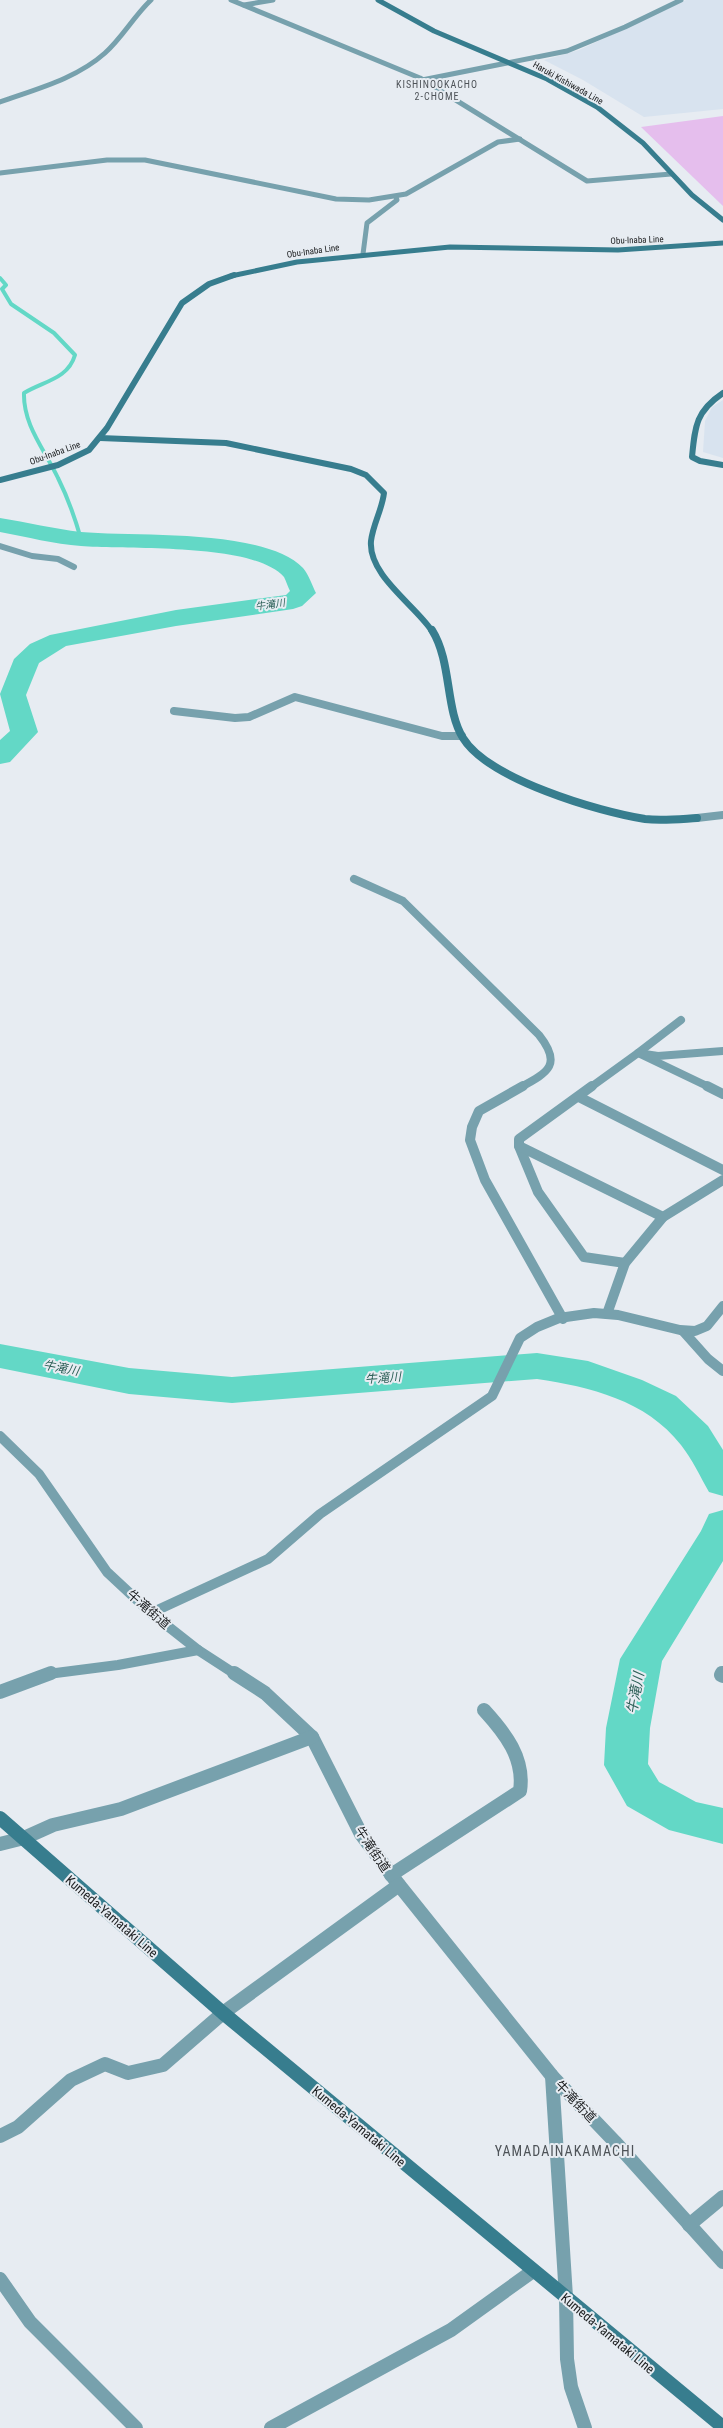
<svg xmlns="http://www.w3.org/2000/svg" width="723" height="2428" viewBox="0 0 723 2428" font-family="'Roboto Condensed','Noto Sans JP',sans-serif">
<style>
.built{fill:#d8e3ef}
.green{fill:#e5beed}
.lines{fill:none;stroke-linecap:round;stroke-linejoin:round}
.stream{stroke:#63d8c6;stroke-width:4}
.river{fill:#63d8c6;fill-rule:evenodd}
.street-far4{stroke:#77a1ad;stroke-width:5}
.street-far3{stroke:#77a1ad;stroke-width:6}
.street-far2{stroke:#77a1ad;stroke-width:8}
.street-far1{stroke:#77a1ad;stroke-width:10}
.street{stroke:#77a1ad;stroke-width:14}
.secondary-far3{stroke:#377d8e;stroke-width:5}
.secondary-far2{stroke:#377d8e;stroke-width:6}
.secondary-far1{stroke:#377d8e;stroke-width:8}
.secondary{stroke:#377d8e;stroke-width:14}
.labels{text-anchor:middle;stroke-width:4;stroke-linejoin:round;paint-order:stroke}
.far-street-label{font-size:9px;fill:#212325;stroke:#e7ecf2}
.far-neighbourhood-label{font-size:10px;letter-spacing:1px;fill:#4e5358;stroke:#e7ecf2}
.far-water-label{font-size:10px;font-style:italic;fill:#2e6058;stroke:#e7ecf2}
.water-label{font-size:12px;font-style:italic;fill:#2e6058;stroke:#e7ecf2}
.near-street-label{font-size:13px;fill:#212325;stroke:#e7ecf2}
.near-water-label{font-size:14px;font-style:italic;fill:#2e6058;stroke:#e7ecf2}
.near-neighbourhood-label{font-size:14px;letter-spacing:1px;fill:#4e5358;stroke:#e7ecf2}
</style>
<rect width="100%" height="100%" fill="#e7ecf2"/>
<!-- built -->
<g class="built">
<path d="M686,0h37v109l-79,8 -61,-37 -39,-20 35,-10z"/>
<path d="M723,400v58l-20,-6 2,-31 7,-14z"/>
</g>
<!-- green -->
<path class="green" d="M723,116v90l-82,-79z"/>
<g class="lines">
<!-- stream -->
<path class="stream" d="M0,278l6,7 -4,4 9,15 43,29 21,22c-7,24 -31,26 -51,38 -1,32 21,57 34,85 10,20 17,40 23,61"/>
<!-- river -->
<g class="river">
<path d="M0,518c27,4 54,11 81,14 55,5 183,-4 222,36 6,7 9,17 13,25l-14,13 -9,3 -117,17 -110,20 -27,17 -13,32 12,37 -28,30 -10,2v-24l10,-9 -10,-37 14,-35 16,-15 20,-9 126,-25 110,-15 4,-4c-2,-4 -4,-10 -6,-14 -31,-35 -157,-27 -203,-31 -27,-2 -54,-9 -81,-14z"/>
<path d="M0,1344l129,24 103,9 305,-24 51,8 54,19 34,16 32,30 15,24v46l-14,-4c-9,-16 -17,-33 -28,-47 -35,-45 -91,-58 -144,-66l-305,24 -103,-9 -129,-26z"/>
<path d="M723,1510v51l-61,100 -12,67 -2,36 11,18 37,20 27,6v36l-54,-14 -42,-24 -23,-41 2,-37 14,-69 81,-128 8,-17z"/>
</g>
<!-- street-far4 -->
<g class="street-far4">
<path d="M231,0l189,78 167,103 84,-7"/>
<path d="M244,5l29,-5"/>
<path d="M422,80l145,-29 58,-24 56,-27"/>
<path d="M0,102c36,-13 76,-23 105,-49 17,-15 29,-37 46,-53"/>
<path d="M0,173l107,-13h38l191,39 33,1 37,-6 92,-52 22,-3"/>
<path d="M363,254l4,-31 30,-23 -1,-3"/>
</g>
<!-- street-far3 -->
<path class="street-far3" d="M0,546l32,10 26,3 16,8"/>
<!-- street-far2 -->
<g class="street-far2">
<path d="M174,711l61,7 14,-1 46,-20 147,39h20"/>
<path d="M697,818l26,-3"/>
<path d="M354,879l49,22 136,134c23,29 10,37 -18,52"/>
<path d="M681,1020l-43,33 71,34"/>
<path d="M591,1087l47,-34 20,3 65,-5"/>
</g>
<!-- street-far1 -->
<g class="street-far1">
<path d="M523,1086l-44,25 -7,16 -2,13 15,40 78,139"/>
<path d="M592,1086l-73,53v7l19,46 46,65 41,6"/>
<path d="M707,1086l16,8"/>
<path d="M579,1097l144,73"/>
<path d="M519,1146l144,71"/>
<path d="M607,1314l18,-51 38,-46 60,-37"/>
<path d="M683,1331l25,28 15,12"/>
<path d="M0,1436l39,38 68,98 44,41 47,37 37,24"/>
<path d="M151,1613l117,-54 52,-45 172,-118 28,-58 17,-11 22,-9 35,-5 24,2 62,15 15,1 12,-5 16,-20"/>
<path d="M48,1674l70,-9 80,-15"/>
<path d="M722,1674l1,-2"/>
</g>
<!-- street -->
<g class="street">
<path d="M234,1673l31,20 47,44 49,97 38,51 153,191 63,66 108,120"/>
<path d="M722,1673l-1,2 2,1"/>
<path d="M0,1692l51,-19"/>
<path d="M0,1844l24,-6 29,-13 68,-16 191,-72"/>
<path d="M391,1875l129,-84c5,-33 -15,-58 -36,-81"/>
<path d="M552,2076l14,221 1,62 4,28 14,41"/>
<path d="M0,2136l18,-9 53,-47 34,-16 23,9 35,-8 60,-52 176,-128"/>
<path d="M689,2225l34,-28"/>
<path d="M0,2279l30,43 106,106"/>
<path d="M271,2428l180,-98 82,-59"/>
</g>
<!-- secondary-far3 -->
<g class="secondary-far3">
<path d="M378,0l56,31 113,48 50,28 46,36 49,52 31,25"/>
<path d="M231,276l66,-14 153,-15 168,3 105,-7"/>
</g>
<!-- secondary-far2 -->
<g class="secondary-far2">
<path d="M723,393c-27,18 -28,33 -31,64l8,4 23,4"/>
<path d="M100,438l126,5 125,26 15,6 18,18c-2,17 -11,31 -13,48 -3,34 44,64 61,90"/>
<path d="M0,480l58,-15 31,-15 18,-22 75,-125 27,-19 25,-9"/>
</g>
<!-- secondary-far1 -->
<path class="secondary-far1" d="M432,630c20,32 13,79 31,108 25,41 136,74 182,81 17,2 35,0 52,-1"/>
<!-- secondary -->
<path class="secondary" d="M0,1818l223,195 500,414"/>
</g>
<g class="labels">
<!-- far-street labels -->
<g class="far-street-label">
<text transform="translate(568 83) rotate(29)" y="3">Haruki Kishiwada Line</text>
<text transform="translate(637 240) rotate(-2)" y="3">Obu-Inaba Line</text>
<text transform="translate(313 251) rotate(-8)" y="3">Obu-Inaba Line</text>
<text transform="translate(55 453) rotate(-20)" y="3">Obu-Inaba Line</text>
</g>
<!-- far-neighbourhood labels -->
<g class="far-neighbourhood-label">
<text x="437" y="88">KISHINOOKACHO<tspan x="437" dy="12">2-CHOME</tspan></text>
</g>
<!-- far-water labels -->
<g class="far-water-label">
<text transform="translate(270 604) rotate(-8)" y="4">牛滝川</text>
</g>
<!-- water labels -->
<g class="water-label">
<text transform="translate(61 1368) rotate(11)" y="4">牛滝川</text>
<text transform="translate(383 1378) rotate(-4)" y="4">牛滝川</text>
</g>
<!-- near-street labels -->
<g class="near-street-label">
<text transform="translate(149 1609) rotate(41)" y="5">牛滝街道</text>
<text transform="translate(373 1849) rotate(56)" y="5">牛滝街道</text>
<text transform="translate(112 1916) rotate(41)" y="5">Kumeda-Yamataki Line</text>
<text transform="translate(576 2101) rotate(46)" y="5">牛滝街道</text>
<text transform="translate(359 2126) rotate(40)" y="5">Kumeda-Yamataki Line</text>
<text transform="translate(608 2333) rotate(40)" y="5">Kumeda-Yamataki Line</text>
</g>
<!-- near-water labels -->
<g class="near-water-label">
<text transform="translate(635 1693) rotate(-80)" y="5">牛滝川</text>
</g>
<!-- near-neighbourhood labels -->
<g class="near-neighbourhood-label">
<text x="565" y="2156">YAMADAINAKAMACHI</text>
</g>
</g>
</svg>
